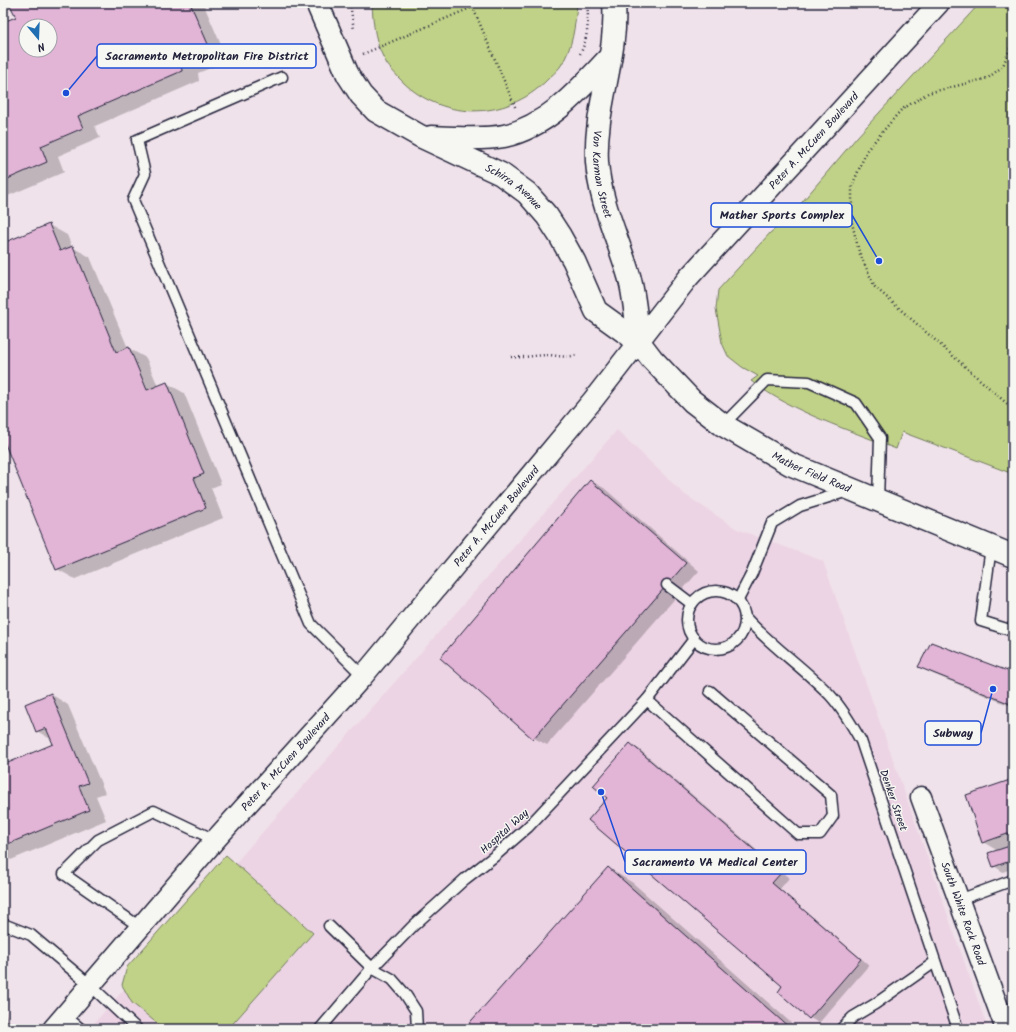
<svg xmlns="http://www.w3.org/2000/svg" width="1016" height="1032" viewBox="0 0 1016 1032" font-family="Kalam,sans-serif">
<style>
.built{fill:#ecd4e4}
.green{fill:#c0d287;stroke:#717a61}
.shadow{fill:#0003;fill-rule:evenodd}
.building{fill:#e2b4d6;stroke:#22223b;fill-rule:evenodd}
.lines{fill:none;stroke-linecap:round;stroke-linejoin:round}
.lane-casing{stroke:#22223b;stroke-width:13}
.street-casing{stroke:#22223b;stroke-width:23}
.secondary-casing{stroke:#22223b;stroke-width:25}
.path{stroke:#22223b;stroke-width:2.5;stroke-dasharray:1 3;stroke-linecap:butt}
.lane{stroke:#f6f6f2;stroke-width:10}
.street{stroke:#f6f6f2;stroke-width:20}
.secondary{stroke:#f6f6f2;stroke-width:22}
.labels{text-anchor:middle;stroke-width:3;stroke-linejoin:round;paint-order:stroke}
.street-label{font-size:11px;fill:#22223b;stroke:#f6f6f2}
.leader{fill:none;stroke:#1d4ed8;stroke-width:1.5}
.callout-dot{fill:#1d4ed8;stroke:#f6f6f2;stroke-width:1.5}
.callout{fill:#f6f6f2;stroke:#1d4ed8;stroke-width:1.5}
.callout-label{font-size:12px;text-anchor:middle;font-weight:bold;fill:#22223b}
</style>
<rect width="100%" height="100%" fill="#f0e2ea"/>
<filter id="ink" filterUnits="userSpaceOnUse"><feTurbulence type="fractalNoise" baseFrequency=".025" numOctaves="2"/><feDisplacementMap in="SourceGraphic" scale="8" xChannelSelector="R" yChannelSelector="G"/><feConvolveMatrix kernelMatrix="1 2 1 2 8 2 1 2 1" color-interpolation-filters="sRGB"/></filter>
<g filter="url(#ink)">
<!-- built -->
<path class="built" d="M617,430l67,64 53,35 86,32 165,468h-899z"/>
<!-- green -->
<g class="green">
<path d="M372,3h205v1c-2,22 -4,44 -17,63 -4,5 -9,9 -13,13 -41,42 -108,41 -148,-2 -4,-5 -9,-9 -12,-14 -12,-19 -14,-40 -15,-61z"/>
<path d="M980,3h33v471l-111,-42 -6,17c-49,-20 -102,-36 -145,-68l7,-5 -16,-9 -14,-11 -6,-13 -6,-34 2,-19 53,-58 15,-11 71,-84z"/>
<path d="M226,855l87,78 -85,96h-64l-32,-26 -10,-18 5,-18z"/>
</g>
<!-- shadow -->
<g class="shadow">
<path d="M10,3h193l25,58 -30,12 1,8 -104,45 5,12 -42,18 6,16 -61,26v-175l14,-5zM26,26h24v24h-24z"/>
<path d="M49,225l18,10 5,12 18,10 38,91 18,10 12,28 9,-3 17,10 37,91 -10,4 12,30 -148,61 -18,-10 -54,-132v-193z"/>
<path d="M591,481l13,7 95,83 -152,174 -13,-7z"/>
<path d="M920,667l93,7v33l-80,-33z"/>
<path d="M51,694l17,11 37,88 -9,3 10,24 -95,40 -8,-5v-89l51,-22 -2,-4 -15,-9z"/>
<path d="M630,744l9,5 150,129 -9,11 89,76 -50,58 -9,-5 -31,-26 5,-6 -175,-188z"/>
<path d="M1013,780v88l-10,4 -9,-6 4,-15 -15,-9z"/>
<path d="M608,868l25,15 165,146h-333z"/>
<path d="M3,1007l7,16 -7,4z"/>
</g>
<!-- building -->
<g class="building">
<path d="M9,3h181l21,48 -30,12 1,8 -104,45 5,12 -42,18 6,16 -44,19v-159l13,-5zM26,26h24v24h-24z"/>
<path d="M49,224l11,27 13,-5 43,106 13,-5 18,43 20,-8 37,92 -10,4 12,30 -150,62 -53,-131v-196z"/>
<path d="M590,480l96,83 -153,176 -93,-81z"/>
<path d="M931,642l82,31v32l-95,-38z"/>
<path d="M51,693l37,90 -9,3 10,24 -86,36v-81l50,-21 -7,-16 -10,4 -11,-28z"/>
<path d="M630,743l151,130 -9,10 89,76 -52,60 -31,-27 4,-6 -194,-166 19,-22 -14,-12z"/>
<path d="M1013,779v53l-31,11 -16,-48z"/>
<path d="M1013,845v15l-20,7 -5,-14z"/>
<path d="M608,867l183,162h-327z"/>
</g>
<g class="lines">
<defs>
<g id="lane">
<path d="M282,77l-145,63 8,34 -12,26 178,424 52,52"/>
<path d="M723,425l44,-45 42,2 47,21 24,35 -2,62"/>
<path d="M991,547l-10,74 32,10"/>
<path d="M667,585l25,19"/>
<circle cx="716" cy="620" r="29"/>
<path d="M738,600l14,-27 20,-50 28,-17 48,-15"/>
<path d="M745,617c26,29 58,50 85,78 12,13 22,30 31,46l97,288"/>
<path d="M647,700l151,134h22l13,-18 -2,-21 -121,-104"/>
<path d="M959,900l54,-20"/>
<path d="M3,924l28,11 59,50 47,44"/>
<path d="M329,926l43,42 20,11 13,15 11,17 1,18"/>
<path d="M140,927l-76,-53 34,-34 56,-29 61,29"/>
<path d="M64,1015l17,14"/>
<path d="M320,1029l52,-61 41,-42 52,-47 31,-24 32,-28 119,-127 47,-61"/>
<path d="M841,1029l12,-12 22,-13 60,-42"/>
</g>
<g id="street">
<path id="s1" d="M921,797l85,232"/>
<path id="s2" d="M53,1029l162,-189 148,-164 230,-276 95,-122 251,-275"/>
</g>
<g id="secondary">
<path id="s3" d="M317,3l31,72 13,20 15,16 44,25 81,38 26,19 20,23 13,20 14,25 22,50 43,31 13,17 40,42 31,24 67,39 223,92"/>
<path id="s4" d="M614,3c4,54 -20,105 -17,159 3,41 21,76 32,114 6,21 7,45 10,66"/>
<path d="M431,137c21,1 53,3 73,-1 45,-10 77,-48 106,-79"/>
</g>
</defs>
<!-- lane casing -->
<use href="#lane" class="lane-casing"/>
<!-- street casing -->
<use href="#street" class="street-casing"/>
<!-- secondary casing -->
<use href="#secondary" class="secondary-casing"/>
<!-- path -->
<g class="path">
<path d="M350,3l4,27"/>
<path d="M471,3l45,106"/>
<path d="M1013,41l-10,25 -15,12 -60,15 -27,17 -34,40 -15,36v37l7,29 16,35 138,122"/>
<path d="M363,54l119,-51"/>
<path d="M580,54c8,-15 9,-34 7,-51"/>
<path d="M511,357c13,1 25,-2 38,-2 10,1 17,3 27,0"/>
</g>
<!-- lane -->
<use href="#lane" class="lane"/>
<!-- street -->
<use href="#street" class="street"/>
<!-- secondary -->
<use href="#secondary" class="secondary"/>
</g>
</g>
<g class="labels">
<!-- street labels -->
<g class="street-label">
<text dy="4" stroke="none"><textPath href="#s2" startOffset="1170">Peter A. McCuen Boulevard</textPath></text>
<text dy="4" stroke="none"><textPath href="#s4" startOffset="173">Von Karman Street</textPath></text>
<text dy="4" stroke="none"><textPath href="#s3" startOffset="282">Schirra Avenue</textPath></text>
<text dy="4" stroke="none"><textPath href="#s3" startOffset="706">Mather Field Road</textPath></text>
<text dy="4" stroke="none"><textPath href="#s2" startOffset="678">Peter A. McCuen Boulevard</textPath></text>
<text dy="4" stroke="none"><textPath href="#s2" startOffset="354">Peter A. McCuen Boulevard</textPath></text>
<text transform="translate(894 800) rotate(71)" y="4">Denker Street</text>
<text transform="translate(504 831) rotate(-42)" y="4">Hospital Way</text>
<text dy="4" stroke="none"><textPath href="#s1" startOffset="124">South White Rock Road</textPath></text>
</g>
</g>
<!-- callouts -->
<path class="leader" d="M66 93L97 56M879 261L852 215M993 689L981 733M601 792L625 862"/>
<g class="callout-dot">
<circle cx="66" cy="93" r="4"/>
<circle cx="879" cy="261" r="4"/>
<circle cx="993" cy="689" r="4"/>
<circle cx="601" cy="792" r="4"/>
</g>
<g class="callout">
<rect x="97" y="44" width="219" height="24" rx="4"/>
<rect x="711" y="203" width="141" height="24" rx="4"/>
<rect x="925" y="721" width="56" height="24" rx="4"/>
<rect x="625" y="850" width="181" height="24" rx="4"/>
</g>
<g class="callout-label">
<text x="207" y="60">Sacramento Metropolitan Fire District</text>
<text x="782" y="219">Mather Sports Complex</text>
<text x="953" y="737">Subway</text>
<text x="715" y="866">Sacramento VA Medical Center</text>
</g>
<!-- margin -->
<rect width="1016" height="1032" fill="none" stroke="#f6f6f2" stroke-width="16"/>
<rect x="8" y="8" width="1000" height="1016" fill="none" stroke="#22223b" stroke-width="1.5" filter="url(#ink)"/>
<!-- north arrow -->
<g transform="translate(38 38) rotate(161)"><circle r="19" fill="#f6f6f2" stroke="#a1a1a9"/>
<path d="M0-3L7 15L0 10L-7 15Z" fill="#1f6fb2"/>
<text y="-6" font-size="11" font-weight="bold" text-anchor="middle" fill="#22223b">N</text>
</g>
</svg>
